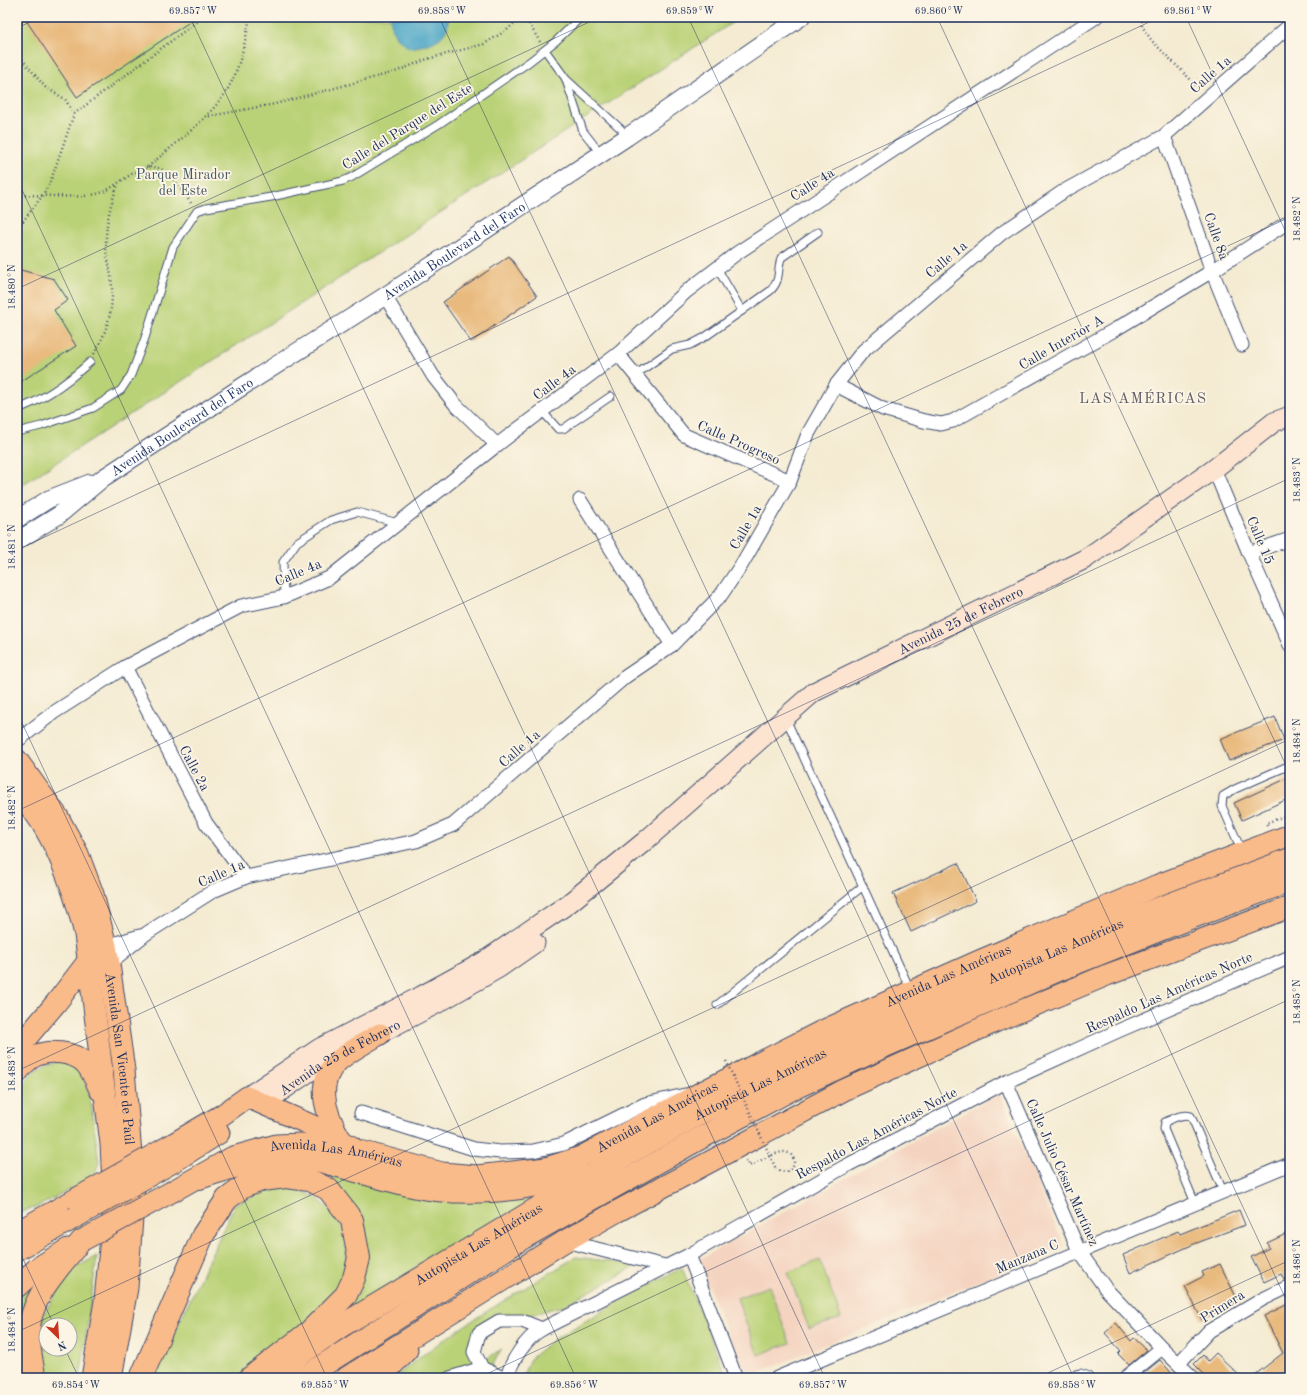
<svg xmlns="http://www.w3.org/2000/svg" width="1307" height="1395" viewBox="0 0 1307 1395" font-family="'Old Standard TT',serif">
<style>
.built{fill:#f4d3c0}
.green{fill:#bad277;stroke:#6a806a;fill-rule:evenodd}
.water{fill:#48a6c6;stroke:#326a92}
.building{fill:#e9ba7e}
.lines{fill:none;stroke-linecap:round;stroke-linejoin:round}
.service-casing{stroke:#3c4b6f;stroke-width:9}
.minor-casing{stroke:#3c4b6f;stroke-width:15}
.tertiary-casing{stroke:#3c4b6f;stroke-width:19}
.secondary-casing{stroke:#3c4b6f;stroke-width:21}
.primary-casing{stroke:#3c4b6f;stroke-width:23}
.motorway-casing{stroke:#3c4b6f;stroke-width:24}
.path{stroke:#3c4b6f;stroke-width:2.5;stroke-dasharray:1 3;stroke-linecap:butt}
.service{stroke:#fff;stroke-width:7}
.minor{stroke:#fff;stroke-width:13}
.tertiary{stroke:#fff;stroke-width:17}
.secondary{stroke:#fde4d1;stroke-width:19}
.primary{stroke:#fabb8b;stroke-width:21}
.motorway{stroke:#fabb8b;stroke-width:22}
.primary-bridge-casing{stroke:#3c4b6f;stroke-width:23;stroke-linecap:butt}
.path-bridge{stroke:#3c4b6f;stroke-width:2.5;stroke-dasharray:1 3;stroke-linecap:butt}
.primary-bridge{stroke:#fabb8b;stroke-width:21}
.ticks{fill:none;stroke:#1b2f5e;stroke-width:1;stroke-opacity:0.45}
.labels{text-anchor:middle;stroke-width:3.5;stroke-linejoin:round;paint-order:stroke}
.street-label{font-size:14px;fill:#1b2f5e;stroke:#fcf5e5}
.park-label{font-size:14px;fill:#435864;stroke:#fcf5e5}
.neighbourhood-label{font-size:15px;letter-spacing:1px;fill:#636069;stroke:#fcf5e5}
.neatline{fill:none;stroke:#1b2f5e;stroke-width:1.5}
.ticks-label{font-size:10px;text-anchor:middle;fill:#1b2f5e}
</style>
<rect width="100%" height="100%" fill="#fcf5e5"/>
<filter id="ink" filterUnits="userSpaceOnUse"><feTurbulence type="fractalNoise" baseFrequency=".025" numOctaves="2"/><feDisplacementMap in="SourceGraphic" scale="8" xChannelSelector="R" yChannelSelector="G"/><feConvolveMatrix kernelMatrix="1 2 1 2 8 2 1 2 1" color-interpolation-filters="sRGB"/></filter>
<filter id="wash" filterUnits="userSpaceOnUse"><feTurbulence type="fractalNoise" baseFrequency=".012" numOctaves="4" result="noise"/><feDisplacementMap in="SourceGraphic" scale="16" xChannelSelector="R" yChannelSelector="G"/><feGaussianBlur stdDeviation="0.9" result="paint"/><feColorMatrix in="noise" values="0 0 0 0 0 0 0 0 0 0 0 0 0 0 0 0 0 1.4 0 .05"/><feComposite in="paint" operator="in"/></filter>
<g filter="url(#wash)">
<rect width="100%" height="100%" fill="#f4ebd2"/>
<!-- built -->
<path class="built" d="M999,1093l65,153 -319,132 -47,-118z"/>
<!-- green -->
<g class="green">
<path d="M17,17h724l-724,471z"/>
<path d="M65,1060l16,10 9,27 9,65 -5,15 -57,30 -20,6v-122l18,-21 12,-5z"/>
<path d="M330,1176l167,22 38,1 -209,132 35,-42 -25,-104z"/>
<path d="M274,1188l23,1 20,9 19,17 10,22 1,40 -34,40 -54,45 -21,16h-85l82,-174z"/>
<path d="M97,1256l-17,122h-38l-3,-28 5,-36 15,-26 12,-18zM46,1325h24v24h-24z"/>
<path d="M576,1257l62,8 -75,41 -31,8 -41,15 -13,18v18l23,-16 -15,29h-92c55,-47 120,-83 182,-121z"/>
<path d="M820,1260l21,58 -32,11 -21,-57z"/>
<path d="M682,1268l45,110h-205l8,-19 23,-19 82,-48z"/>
<path d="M44,1275l-15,103h-12v-78l3,-7z"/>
<path d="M769,1286l21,57 -32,12 -21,-57z"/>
</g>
<!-- water -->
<path class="water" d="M390,17h58c2,24 -20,28 -39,31l-13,-11 -4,-9z"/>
<g id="blocks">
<!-- building -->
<g class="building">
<path d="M24,17h173l-120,80z"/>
<path d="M509,256l28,40 -66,46 -28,-40z"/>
<path d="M17,269l37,10 14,21 -14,10 22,36 -59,38z"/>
<path d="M1275,717l9,23 -55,21 -9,-22z"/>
<path d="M1290,777v21l-48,22 -8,-17z"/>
<path d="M958,863l18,38 -65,31 -18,-39z"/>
<path d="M1239,1210l6,15 -51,19 -64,29 -7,-18 55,-24 2,3z"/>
<path d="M1290,1232v46l-6,2 -3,-6 -17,8 -13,-25 18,-9 -2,-5z"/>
<path d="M1220,1264l18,37 -36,19 -17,-34 19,-10 -2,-4z"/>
<path d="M1290,1303v75h-39l32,-25 -19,-37z"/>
<path d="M1116,1323l15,18 3,-3 13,12 -18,15 -11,-11 3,-3 -16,-18z"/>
<path d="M1216,1353l26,25h-34l-14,-14 9,-9 5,6z"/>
<path d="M1160,1360l16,18h-34l-2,-2z"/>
</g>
</g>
</g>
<g filter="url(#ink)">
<use href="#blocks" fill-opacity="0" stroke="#3c4b6f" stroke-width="1"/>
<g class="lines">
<defs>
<g id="service">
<path d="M545,50l21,29 55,50"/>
<path d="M566,80l17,51 18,23"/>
<path d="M717,268l25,43"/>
<path d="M635,375l37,-26 18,-4 15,-8 65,-46c11,-10 7,-20 11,-33l37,-26"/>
<path d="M17,409c28,-9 52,-28 73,-47"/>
<path d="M542,411l16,18h5l48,-33"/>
<path d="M17,432l24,-6 52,-18 28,-18 10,-15 14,-37 28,-91 24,-36 9,-3 65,-11 72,-16 9,-4 87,-53 90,-62 27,-21 25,-24"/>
<path d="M284,597l-1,-35 14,-20 34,-22 26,-8 41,11"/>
<path d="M786,719l124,270"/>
<path d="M1242,852l-20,-46 1,-10 12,-7 53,-23 2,1"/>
<path d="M717,1005l146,-119"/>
<path d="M1195,1203l-31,-74 1,-7c8,-3 17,-9 26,-6l32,75"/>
</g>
<g id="minor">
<path d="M1164,136l48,135 30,74"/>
<path d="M385,296l48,80 22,28 42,41"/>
<path d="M618,354l66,81 106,46"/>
<path d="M836,385l47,24 41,12 17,3 12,-3 163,-92 96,-58 78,-50"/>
<path d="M1214,469l35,84 41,92"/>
<path d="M580,500l92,145"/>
<path d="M1249,553l41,-14"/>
<path d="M125,667l81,156 40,54"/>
<path d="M17,741l36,-28 72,-46 116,-61 43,-9 45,-19 168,-133 121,-91 69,-63 50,-38 359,-236"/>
<path d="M101,951l5,-5 34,-10"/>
<path d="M106,966l41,-33 66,-42 33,-14 170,-36 37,-16 172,-148 47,-32 49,-50 21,-31 48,-83 18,-47 28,-49 27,-34 139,-118 62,-42 100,-55 126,-111"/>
<path d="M1006,1082l73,169 27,38 56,59 31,30"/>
<path d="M361,1113l113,36 26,3 33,-1 31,-7 81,-40 40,-9"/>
<path d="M565,1241l100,25"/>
<path d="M689,1255l47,123"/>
<path d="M1179,1363l30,-32 54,-32 27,-13"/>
<path d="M450,1378l32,-10"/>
<path d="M503,1378l-21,-10 -8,-16 5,-19 20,-12h23l20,8"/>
<path d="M507,1378c4,-17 19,-40 35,-49l147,-74 155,-88 162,-85 112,-51 172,-74"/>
<path d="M777,1378l513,-214"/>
<path d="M1073,1378l7,-2 6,2"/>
<path d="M1125,1378l37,-30"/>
</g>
<g id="tertiary">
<path d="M17,519l32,-20 41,-16"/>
<path id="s1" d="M17,541l42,-26 44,-37 134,-88 148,-94 242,-159 174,-120"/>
</g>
<g id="secondary">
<path id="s2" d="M247,1097l73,-49 101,-52 62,-34 85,-58 76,-62 170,-150 271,-133 129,-90 60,-47 16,-6"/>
<path id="s3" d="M263,1104l56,-39 119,-62 61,-35 36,-25"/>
</g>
<g id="primary">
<path id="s4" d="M17,760l41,57 20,37 15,40 13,52 3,18 15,106 10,120 -7,98 -16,90"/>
<path d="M17,790c9,12 20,24 27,37 20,34 32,70 41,107l26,210 3,61 -9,96 -13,77"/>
<path d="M17,1049l39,-46 33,-43"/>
<path d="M17,1073c5,-7 10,-13 18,-17 14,-7 39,-4 50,7 7,8 11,18 15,27"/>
<path d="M341,1140c-15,-25 -27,-57 -3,-79 10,-9 30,-20 42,-27"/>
<path d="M166,1148l56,-33 25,-18 80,35 25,15"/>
<path d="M173,1162l46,-29"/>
<path id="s5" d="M173,1191l60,-34 43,-12 25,-1 59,7 82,22 35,3 69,-8 35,-11 123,-66 116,-59 159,-71 179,-76 132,-50"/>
<path d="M17,1232l59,-33"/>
<path d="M17,1250l57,-32"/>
<path d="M17,1287l19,-18 32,-20"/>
<path d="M35,1378c-2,-13 -5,-27 -6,-40 -2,-39 30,-69 52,-97"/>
<path d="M346,1378l219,-137 51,-29 228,-122 153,-69 110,-46 183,-68"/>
<path d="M380,1378l27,-28"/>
</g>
<g id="motorway">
<path d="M199,1178c34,-11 67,-22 103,-20 11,0 22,4 33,7 24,7 48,14 73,20 55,13 117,6 171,-10"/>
<path d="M141,1378l62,-143 24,-36 16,-12 19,-7 24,-3 23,3 19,9 24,31 7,38 -5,20 -8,17 -37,37 -59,46"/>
<path id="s6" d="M265,1378l78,-53 283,-170 73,-41 164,-81 262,-112 165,-62"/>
<path d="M303,1378l220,-140 174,-98 95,-51 93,-43 176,-77 121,-48 108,-40"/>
</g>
</defs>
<!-- service casing -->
<use href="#service" class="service-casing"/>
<!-- minor casing -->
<use href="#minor" class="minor-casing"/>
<!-- tertiary casing -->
<use href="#tertiary" class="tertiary-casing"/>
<!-- secondary casing -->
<use href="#secondary" class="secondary-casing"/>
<!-- primary casing -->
<use href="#primary" class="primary-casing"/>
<!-- motorway casing -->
<use href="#motorway" class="motorway-casing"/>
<!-- path -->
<g class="path">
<path d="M525,17l15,25"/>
<path d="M1142,17v9l10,15 47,47"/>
<path d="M17,53l28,34 20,12 9,15 -23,66 -8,15 -26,34"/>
<path d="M74,114l129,-97"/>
<path d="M205,117l70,-13 120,-32 32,-13 46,-12 11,-3 23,-14 14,-13"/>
<path d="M148,167c26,-23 56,-44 76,-72 15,-22 21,-52 26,-78"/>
<path d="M17,196c26,-3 61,5 86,-4 17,-7 38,-32 58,-23 10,4 23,25 30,34"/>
<path d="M94,354c14,-23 21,-50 17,-77 -1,-12 -6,-24 -5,-36 0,-20 5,-38 12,-57"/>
<path d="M1267,825l-1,-2 24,-9"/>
<path d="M746,1160l3,6c9,-4 26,-14 35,-14 17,1 11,28 -8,17"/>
</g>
<!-- service -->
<use href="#service" class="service"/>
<!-- minor -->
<use href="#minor" class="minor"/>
<!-- tertiary -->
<use href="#tertiary" class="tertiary"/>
<!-- secondary -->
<use href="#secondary" class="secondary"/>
<!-- primary -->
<use href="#primary" class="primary"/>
<!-- motorway -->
<use href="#motorway" class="motorway"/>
<defs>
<g id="primary-bridge">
<path d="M76,1199l90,-51"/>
<path d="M74,1218l99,-56"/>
<path d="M81,1241l92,-50"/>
</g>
</defs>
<!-- primary-bridge casing -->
<use href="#primary-bridge" class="primary-bridge-casing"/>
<!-- path-bridge -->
<path class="path-bridge" d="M726,1061l50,108"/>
<!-- primary-bridge -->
<use href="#primary-bridge" class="primary-bridge"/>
</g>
</g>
<!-- ticks -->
<path class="ticks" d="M190,17l635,1361M439,17l635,1361M688,17l602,1291M937,17l353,757M1186,17l104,224M17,28l24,-11M17,179l559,1199M17,289l583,-272M17,550l1143,-533M17,712l310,666M17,811l1273,-594M17,1071l1273,-593M17,1246l37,79M17,1332l1273,-593M65,1349l14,29M478,1378l812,-379M1037,1378l253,-118"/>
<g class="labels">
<!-- street labels -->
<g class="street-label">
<text transform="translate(1210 74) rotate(-41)" y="5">Calle 1a</text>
<text transform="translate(407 126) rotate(-32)" y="5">Calle del Parque del Este</text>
<text transform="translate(812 184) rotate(-33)" y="5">Calle 4a</text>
<text transform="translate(1217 236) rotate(70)" y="5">Calle 8a</text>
<text dy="5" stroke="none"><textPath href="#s1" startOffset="525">Avenida Boulevard del Faro</textPath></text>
<text transform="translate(946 259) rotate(-40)" y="5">Calle 1a</text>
<text transform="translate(1061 342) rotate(-30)" y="5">Calle Interior A</text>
<text transform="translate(554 382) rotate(-37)" y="5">Calle 4a</text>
<text dy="5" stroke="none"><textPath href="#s1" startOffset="201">Avenida Boulevard del Faro</textPath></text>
<text transform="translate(739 442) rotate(24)" y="5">Calle Progreso</text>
<text transform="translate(745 527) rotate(-60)" y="5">Calle 1a</text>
<text transform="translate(1261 540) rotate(67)" y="5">Calle 15</text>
<text transform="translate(298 572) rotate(-23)" y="5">Calle 4a</text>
<text dy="5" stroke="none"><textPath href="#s2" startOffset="863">Avenida 25 de Febrero</textPath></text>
<text transform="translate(519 748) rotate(-41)" y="5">Calle 1a</text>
<text transform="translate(195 768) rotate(62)" y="5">Calle 2a</text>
<text transform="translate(221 873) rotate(-24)" y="5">Calle 1a</text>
<text dy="5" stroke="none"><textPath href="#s6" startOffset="900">Autopista Las Américas</textPath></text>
<text dy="5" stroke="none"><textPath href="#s5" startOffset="834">Avenida Las Américas</textPath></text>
<text transform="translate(1169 992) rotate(-24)" y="5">Respaldo Las Américas Norte</text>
<text dy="5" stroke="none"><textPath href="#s4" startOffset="322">Avenida San Vicente de Paúl</textPath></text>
<text dy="5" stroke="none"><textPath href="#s3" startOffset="90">Avenida 25 de Febrero</textPath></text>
<text dy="5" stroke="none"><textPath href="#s6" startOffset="576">Autopista Las Américas</textPath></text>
<text dy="5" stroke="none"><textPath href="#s5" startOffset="510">Avenida Las Américas</textPath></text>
<text transform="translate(876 1133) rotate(-28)" y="5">Respaldo Las Américas Norte</text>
<text dy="5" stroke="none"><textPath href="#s5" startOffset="174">Avenida Las Américas</textPath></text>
<text transform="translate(1063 1172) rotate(66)" y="5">Calle Julio César Martínez</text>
<text dy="5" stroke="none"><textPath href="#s6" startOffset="252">Autopista Las Américas</textPath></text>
<text transform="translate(1027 1256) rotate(-23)" y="5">Manzana C</text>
<text transform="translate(1222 1306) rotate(-32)" y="5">Primera</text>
</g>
<!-- park labels -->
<g class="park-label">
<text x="183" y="179">Parque Mirador<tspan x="183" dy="16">del Este</tspan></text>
</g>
<!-- neighbourhood labels -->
<g class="neighbourhood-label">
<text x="1143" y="403">LAS AMÉRICAS</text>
</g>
</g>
<!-- margin -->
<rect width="1307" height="1395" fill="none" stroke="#fcf5e5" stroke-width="44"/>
<!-- north arrow -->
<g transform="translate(58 1337) rotate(155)"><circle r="19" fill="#fcf5e5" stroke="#a2a6af"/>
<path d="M0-3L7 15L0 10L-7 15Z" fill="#c8321e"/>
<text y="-6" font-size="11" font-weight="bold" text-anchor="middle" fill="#1b2f5e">N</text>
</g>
<rect x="22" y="22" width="1263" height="1351" class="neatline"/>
<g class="ticks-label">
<text x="193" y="14">69.857°W</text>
<text x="442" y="14">69.858°W</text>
<text x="690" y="14">69.859°W</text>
<text x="939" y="14">69.860°W</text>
<text x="1188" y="14">69.861°W</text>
<text transform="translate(1296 219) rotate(-90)" y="4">18.482°N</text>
<text transform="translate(11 287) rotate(-90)" y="4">18.480°N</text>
<text transform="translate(1296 480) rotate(-90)" y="4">18.483°N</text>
<text transform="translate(11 547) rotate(-90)" y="4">18.481°N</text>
<text transform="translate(1296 741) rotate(-90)" y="4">18.484°N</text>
<text transform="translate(11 808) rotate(-90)" y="4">18.482°N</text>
<text transform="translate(1296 1002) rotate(-90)" y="4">18.485°N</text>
<text transform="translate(11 1069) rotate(-90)" y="4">18.483°N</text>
<text transform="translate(1296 1262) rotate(-90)" y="4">18.486°N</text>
<text transform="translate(11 1330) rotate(-90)" y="4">18.484°N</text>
<text x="76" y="1388">69.854°W</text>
<text x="325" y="1388">69.855°W</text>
<text x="574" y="1388">69.856°W</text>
<text x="823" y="1388">69.857°W</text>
<text x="1072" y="1388">69.858°W</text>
</g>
</svg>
